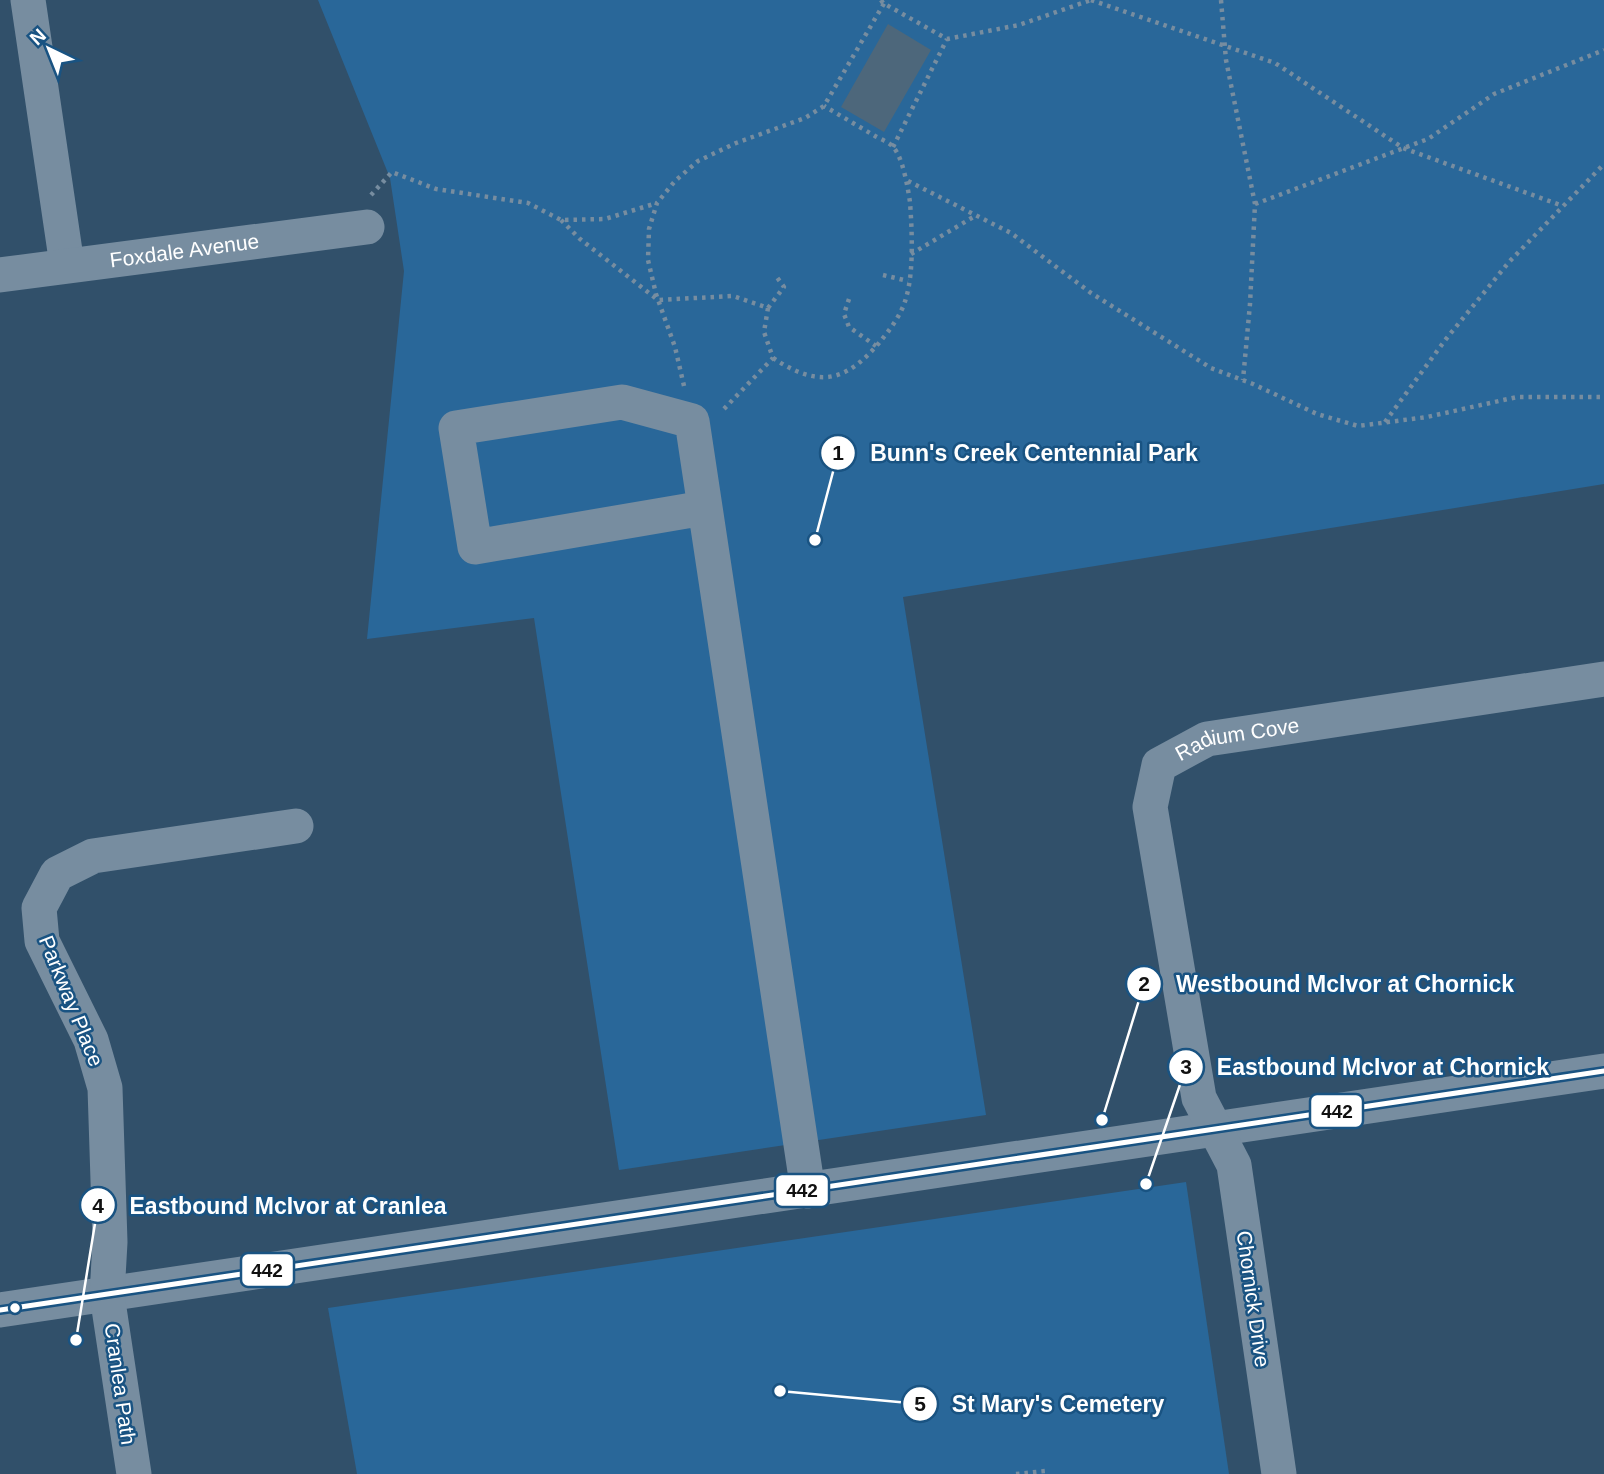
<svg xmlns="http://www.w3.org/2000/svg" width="1604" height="1474" viewBox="0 0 1604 1474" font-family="Arial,sans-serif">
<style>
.green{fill:#296799}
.building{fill:#4d677b}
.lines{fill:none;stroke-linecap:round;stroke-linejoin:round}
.path{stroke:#778da0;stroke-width:4.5;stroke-dasharray:3.5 5;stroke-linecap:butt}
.minor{stroke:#778da0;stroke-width:35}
.bus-1-casing{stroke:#195382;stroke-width:10}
.bus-1{stroke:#fff;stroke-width:5}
.bus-dot{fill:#fff;stroke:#195382;stroke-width:2.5}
.labels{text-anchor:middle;stroke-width:5;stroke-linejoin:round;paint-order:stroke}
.street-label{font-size:21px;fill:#fff;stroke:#195382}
.leader{fill:none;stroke:#fff;stroke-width:2.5}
.callout-dot{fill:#fff;stroke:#195382;stroke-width:2.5}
.mark-label{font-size:21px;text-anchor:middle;font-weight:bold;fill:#111}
.callout-label{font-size:23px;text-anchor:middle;font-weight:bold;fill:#fff;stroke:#195382;stroke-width:5;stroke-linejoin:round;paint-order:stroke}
.line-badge{stroke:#195382;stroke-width:2.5}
.pale-badge-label{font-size:19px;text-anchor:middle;font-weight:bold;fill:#111}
</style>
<rect width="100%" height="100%" fill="#31506a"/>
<!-- green -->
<g class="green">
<path d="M318,0h1286v484l-701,113 83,518 -367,55 -85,-552 -167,21 37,-368 -14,-93z"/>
<path d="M1186,1182l43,292h-872l-29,-166z"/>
</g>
<!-- building -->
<path class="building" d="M888,24l43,26 -47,82 -43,-25z"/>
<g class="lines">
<!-- path -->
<g class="path">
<path d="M881,0l2,3 64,36 72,-14 72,-25"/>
<path d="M1091,0l184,63 128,85 160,58"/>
<path d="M1221,0l5,60 29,144 -5,100 -7,76"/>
<path d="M893,147l54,-108"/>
<path d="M908,181l103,52 80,60 120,75 42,16 64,30 41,12 69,-9 90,-20h87"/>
<path d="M371,195l21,-23 44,17 92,14 33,17 44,-1 52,-16"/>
<path d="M1255,204l173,-65 66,-45 110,-44"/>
<path d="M561,220l19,19 78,61 75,-4 35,12 -4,24 9,26 -51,53"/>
<path d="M911,254l64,-38"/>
<path d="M883,275l25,6"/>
<path d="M849,299l-5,15 5,13 27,19"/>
<path d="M768,308l16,-21 -8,-11"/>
<path d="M773,358c44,29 71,26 106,-15 10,-12 23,-29 27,-45 8,-26 6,-68 4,-96 -2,-13 -7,-45 -17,-55 -4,-5 -13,-8 -18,-11 -17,-10 -34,-20 -51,-30"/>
<path d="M684,386l-9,-39 -19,-53 -8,-34 1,-31 8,-26 18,-22 23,-20 38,-18 69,-25 19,-12 62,-106"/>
<path d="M1385,422l61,-83 63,-77 95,-98"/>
<path d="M1016,1474l29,-3"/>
</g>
<!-- minor -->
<g class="minor">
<path d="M28,0l39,265"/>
<path id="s1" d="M0,275l367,-48"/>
<path d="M704,508l-229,39 -19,-119 166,-26 70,19 116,770"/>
<path d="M0,1310l1604,-239"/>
<path d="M134,1474l-27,-179 3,-53 -5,-154 -14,-48 -49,-99 -3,-33 18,-34 36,-18 203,-30"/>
<path id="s2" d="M1279,1474l-45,-309 -35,-67 -49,-291 9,-42 48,-26 397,-60"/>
</g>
<defs>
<path id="bus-1" d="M0,1310l1604,-239"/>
</defs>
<!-- bus-1 casing -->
<use href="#bus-1" class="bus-1-casing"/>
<!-- bus-1 -->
<use href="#bus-1" class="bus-1"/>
</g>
<!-- markers -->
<circle class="bus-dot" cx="15" cy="1308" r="6"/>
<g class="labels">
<!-- street labels -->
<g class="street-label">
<text dy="7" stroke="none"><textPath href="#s1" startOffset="186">Foxdale Avenue</textPath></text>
<text dy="7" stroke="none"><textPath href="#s2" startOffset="810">Radium Cove</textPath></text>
<text transform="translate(71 1001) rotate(68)" y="7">Parkway Place</text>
<text transform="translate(1253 1299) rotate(82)" y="7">Chornick Drive</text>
<text transform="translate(120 1384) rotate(82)" y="7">Cranlea Path</text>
</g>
</g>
<!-- callouts -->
<path class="leader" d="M815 540L838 453M1102 1120L1144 984M1146 1184L1186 1067M76 1340L98 1205M780 1391L920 1404"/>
<g class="callout-dot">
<circle cx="815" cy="540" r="7"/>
<circle cx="1102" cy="1120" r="7"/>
<circle cx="1146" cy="1184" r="7"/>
<circle cx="76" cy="1340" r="7"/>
<circle cx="780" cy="1391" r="7"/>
<circle cx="838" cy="453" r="18"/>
<circle cx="1144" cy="984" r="18"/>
<circle cx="1186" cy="1067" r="18"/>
<circle cx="98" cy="1205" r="18"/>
<circle cx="920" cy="1404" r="18"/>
</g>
<g class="mark-label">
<text x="838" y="460">1</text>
<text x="1144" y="991">2</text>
<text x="1186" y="1074">3</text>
<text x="98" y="1213">4</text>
<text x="920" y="1411">5</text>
</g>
<g class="callout-label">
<text x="1034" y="461">Bunn's Creek Centennial Park</text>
<text x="1345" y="992">Westbound McIvor at Chornick</text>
<text x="1383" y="1075">Eastbound McIvor at Chornick</text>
<text x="288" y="1214">Eastbound McIvor at Cranlea</text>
<text x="1058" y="1412">St Mary's Cemetery</text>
</g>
<g class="line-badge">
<rect x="1310" y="1094" width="53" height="34" rx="7" fill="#fff"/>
<rect x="775" y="1174" width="54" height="33" rx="7" fill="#fff"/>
<rect x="241" y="1253" width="53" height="34" rx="7" fill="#fff"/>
</g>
<g class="pale-badge-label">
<text x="1337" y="1118">442</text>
<text x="802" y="1197">442</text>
<text x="267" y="1277">442</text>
</g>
<!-- north arrow -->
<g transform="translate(49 49) rotate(317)" stroke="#195382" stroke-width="5" paint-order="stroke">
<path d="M0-5L12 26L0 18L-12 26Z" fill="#ffffff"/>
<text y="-10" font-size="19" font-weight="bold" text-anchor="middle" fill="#ffffff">N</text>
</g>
</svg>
